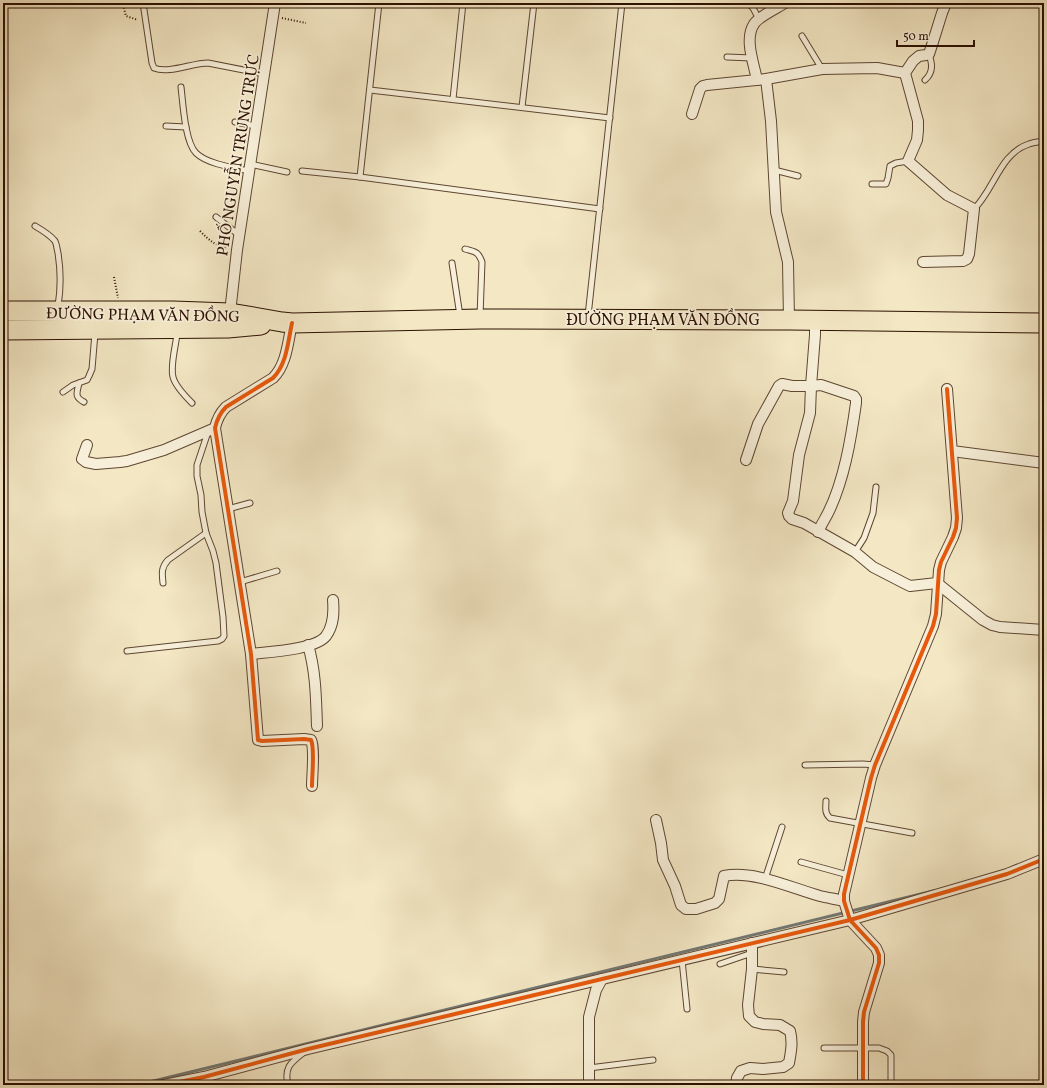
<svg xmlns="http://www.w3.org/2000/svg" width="1047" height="1088" viewBox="0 0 1047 1088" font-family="Vollkorn,serif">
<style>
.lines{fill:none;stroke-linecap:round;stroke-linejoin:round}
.stream{stroke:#727773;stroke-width:3}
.lane-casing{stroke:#5e4631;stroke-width:7}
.street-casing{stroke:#5e4631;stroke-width:12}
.highway-casing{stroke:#2c1000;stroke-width:21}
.path{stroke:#2c1000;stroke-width:2;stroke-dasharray:1 2;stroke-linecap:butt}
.lane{stroke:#f7efd9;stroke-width:5}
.street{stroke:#f7efd9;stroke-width:10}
.highway{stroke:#f3e7c4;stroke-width:19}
.cycleway-casing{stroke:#f7efd9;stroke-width:6}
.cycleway{stroke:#e8590c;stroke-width:4}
.labels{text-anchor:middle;stroke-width:3.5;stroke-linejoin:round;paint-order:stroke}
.street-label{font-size:16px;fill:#2c1000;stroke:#f7efd9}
</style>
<rect width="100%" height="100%" fill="#f3e7c4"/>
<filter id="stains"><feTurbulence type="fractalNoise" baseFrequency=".005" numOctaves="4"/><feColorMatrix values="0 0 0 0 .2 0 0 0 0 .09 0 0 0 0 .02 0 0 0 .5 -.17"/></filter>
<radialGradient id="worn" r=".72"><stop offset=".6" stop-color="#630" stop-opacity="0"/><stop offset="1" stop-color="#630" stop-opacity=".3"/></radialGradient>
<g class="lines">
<!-- stream -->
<path class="stream" d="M137,1085l796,-194"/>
<defs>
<g id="lane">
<path d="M143,3l9,60 2,5c15,6 38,-5 54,-5l56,11"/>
<path d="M748,3l5,5 6,11"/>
<path d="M802,36l20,33"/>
<path d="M727,57l25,1"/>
<path d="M925,80c9,-8 7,-17 4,-26"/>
<path d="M181,87c2,17 4,55 15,66 11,11 39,15 53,18"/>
<path d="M370,90l240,28"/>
<path d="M453,99l10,-96"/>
<path d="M522,107l12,-104"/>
<path d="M235,122l21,4"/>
<path d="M166,126l20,1"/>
<path d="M250,164l37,8"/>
<path d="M774,170l24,6"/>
<path d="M302,171l58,6 240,32"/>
<path d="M360,177l19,-174"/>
<path d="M872,184h14l2,-6 2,-12 6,-3 12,-2"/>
<path d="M974,209c20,-19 26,-56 55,-65 5,-2 10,-2 15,-3"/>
<path d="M216,217l23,18"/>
<path d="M35,226c7,4 15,9 20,15 2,4 2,9 3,12 3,19 3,35 0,53"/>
<path d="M465,249c10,3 13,2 17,13l-2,54"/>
<path d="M452,263l8,53"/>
<path d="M588,316l34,-313"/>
<path d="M177,333c-1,13 -7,32 -4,44 2,8 13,20 19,26"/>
<path d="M79,383c-2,10 -5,14 5,19"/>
<path d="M63,392l10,-7 14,-5 2,-4 3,-7 3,-36"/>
<path d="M228,509l22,-6"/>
<path d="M855,552l9,-14 9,-25 3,-26"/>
<path d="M240,582l37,-11"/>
<path d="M163,583c-1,-10 -2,-15 5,-23l38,-27"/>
<path d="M127,651l91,-10 4,-2 2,-3 -1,-19 -7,-54 -3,-12 -7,-18 -4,-21 -1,-17 -4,-19v-11l11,-33"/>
<path d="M805,765l58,-1 12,1"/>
<path d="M826,801c0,6 -2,12 4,17l82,15"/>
<path d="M801,862l47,13"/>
<path d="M765,879l17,-52"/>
<path d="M682,960l5,49"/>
<path d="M720,964l32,-11"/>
<path d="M752,969l32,3"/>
<path d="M824,1048h55l8,3 4,4v30"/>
<path d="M589,1068l64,-8"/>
<path d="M204,1077l10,8"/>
<path d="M288,1085c-4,-17 2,-22 15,-32"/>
</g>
<g id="street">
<path d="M766,79l5,42 5,91 12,50 1,58"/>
<path d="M757,80c-3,-16 -13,-41 -3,-56 4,-7 23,-16 31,-21"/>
<path d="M692,114l8,-25 3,-3 4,-1 59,-6 56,-10 55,-1 28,5"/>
<path d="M923,262l40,-1 4,-2 2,-5 5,-45 -27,-14 -39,-34 9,-21 1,-10v-9l-13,-48 8,-12 6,-5 7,-1 3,-1 3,-9 10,-32 4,-10"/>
<path d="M230,313l7,-63 38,-247"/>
<path d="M815,321v14l-4,51 -1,27 -11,42 -6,46 -5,12 1,3 3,3 12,4 51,29 18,15 31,16 6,3 27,-3 46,37 9,5 8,2 44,3"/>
<path d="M292,323c-4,18 -5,41 -19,55l-47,29c-6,6 -9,12 -11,21l36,226 7,86 4,1 42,-2 7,1c4,8 1,35 1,46"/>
<path d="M87,445l-5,14 4,3 10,2 24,-2 7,-1 37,-11 51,-22"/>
<path d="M952,451l92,12"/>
<path d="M746,460l12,-36 21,-38 3,-2 10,2h19l10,-1 33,11 2,3v4c-5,36 -12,78 -28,110 -3,6 -7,12 -10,19"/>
<path d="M308,645c8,27 8,54 9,81"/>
<path d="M251,654c17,-2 64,-4 75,-18 8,-11 8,-24 7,-36"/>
<path d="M656,820l5,23 2,17 12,26 6,19 5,4h10l19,-6 4,-4 5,-23c30,-6 67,12 96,20 8,2 16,3 24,5"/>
<path d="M164,1085l40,-8 104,-28 542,-129 157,-46 37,-15"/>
<path d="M589,1085v-68l7,-27 6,-11"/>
<path d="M736,1085l1,-7 4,-7 9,-3 13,1 20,-2 6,-4c2,-11 4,-21 1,-32l-10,-6 -17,-1 -8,-2 -6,-6 -1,-11 4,-36v-26"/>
<path d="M863,1085v-63l1,-10 15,-49v-8l-3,-7 -26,-28 -6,-19v-7l27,-116 4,-13 58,-139 3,-12 3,-44 2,-8 12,-25 3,-9 1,-10 -10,-129"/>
</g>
<g id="highway">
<path d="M3,311h170l57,2 52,9 10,1 188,-4 309,1 255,3"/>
<path d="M3,330l225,-2 33,-3"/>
</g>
</defs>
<!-- lane casing -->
<use href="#lane" class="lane-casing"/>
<!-- street casing -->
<use href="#street" class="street-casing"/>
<!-- highway casing -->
<use href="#highway" class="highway-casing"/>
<!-- path -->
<g class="path">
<path d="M123,5l3,11 12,4"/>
<path d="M282,18l24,5"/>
<path d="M200,231c9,9 14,14 27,17"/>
<path d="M114,277l4,21"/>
</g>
<!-- lane -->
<use href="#lane" class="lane"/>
<!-- street -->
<use href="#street" class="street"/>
<!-- highway -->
<use href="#highway" class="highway"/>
<defs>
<g id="cycleway">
<path d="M292,323c-4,18 -5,41 -19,55l-47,29c-6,6 -9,12 -11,21l36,226 7,86 4,1 42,-2 7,1c4,8 1,35 1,46"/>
<path d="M164,1085l40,-8 104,-28 542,-129 157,-46 37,-15"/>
<path d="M863,1085v-63l1,-10 15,-49v-8l-3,-7 -26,-28 -6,-19v-7l27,-116 4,-13 58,-139 3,-12 3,-44 2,-8 12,-25 3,-9 1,-10 -10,-129"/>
</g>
</defs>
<!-- cycleway casing -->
<use href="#cycleway" class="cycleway-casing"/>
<!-- cycleway -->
<use href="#cycleway" class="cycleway"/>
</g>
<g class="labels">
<!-- street labels -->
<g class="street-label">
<text transform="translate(237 155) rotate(-81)" y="6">PHỐ NGUYỄN TRUNG TRỰC</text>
<text transform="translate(143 314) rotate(1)" y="6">ĐƯỜNG PHẠM VĂN ĐỒNG</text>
<text x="663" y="325">ĐƯỜNG PHẠM VĂN ĐỒNG</text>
</g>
</g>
<!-- margin -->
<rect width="1047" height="1088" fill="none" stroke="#f3e7c4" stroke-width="16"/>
<rect x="4" y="4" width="1039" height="1080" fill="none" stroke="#2c1000" stroke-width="2"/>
<rect x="8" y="8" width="1031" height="1072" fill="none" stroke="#2c1000"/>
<!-- scale -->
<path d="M897 40v6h77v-6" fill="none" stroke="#2c1000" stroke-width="2"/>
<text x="903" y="40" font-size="12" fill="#2c1000" stroke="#f7efd9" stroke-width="3" paint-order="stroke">50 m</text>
<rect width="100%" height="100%" filter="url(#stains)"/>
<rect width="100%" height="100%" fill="url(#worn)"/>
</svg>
